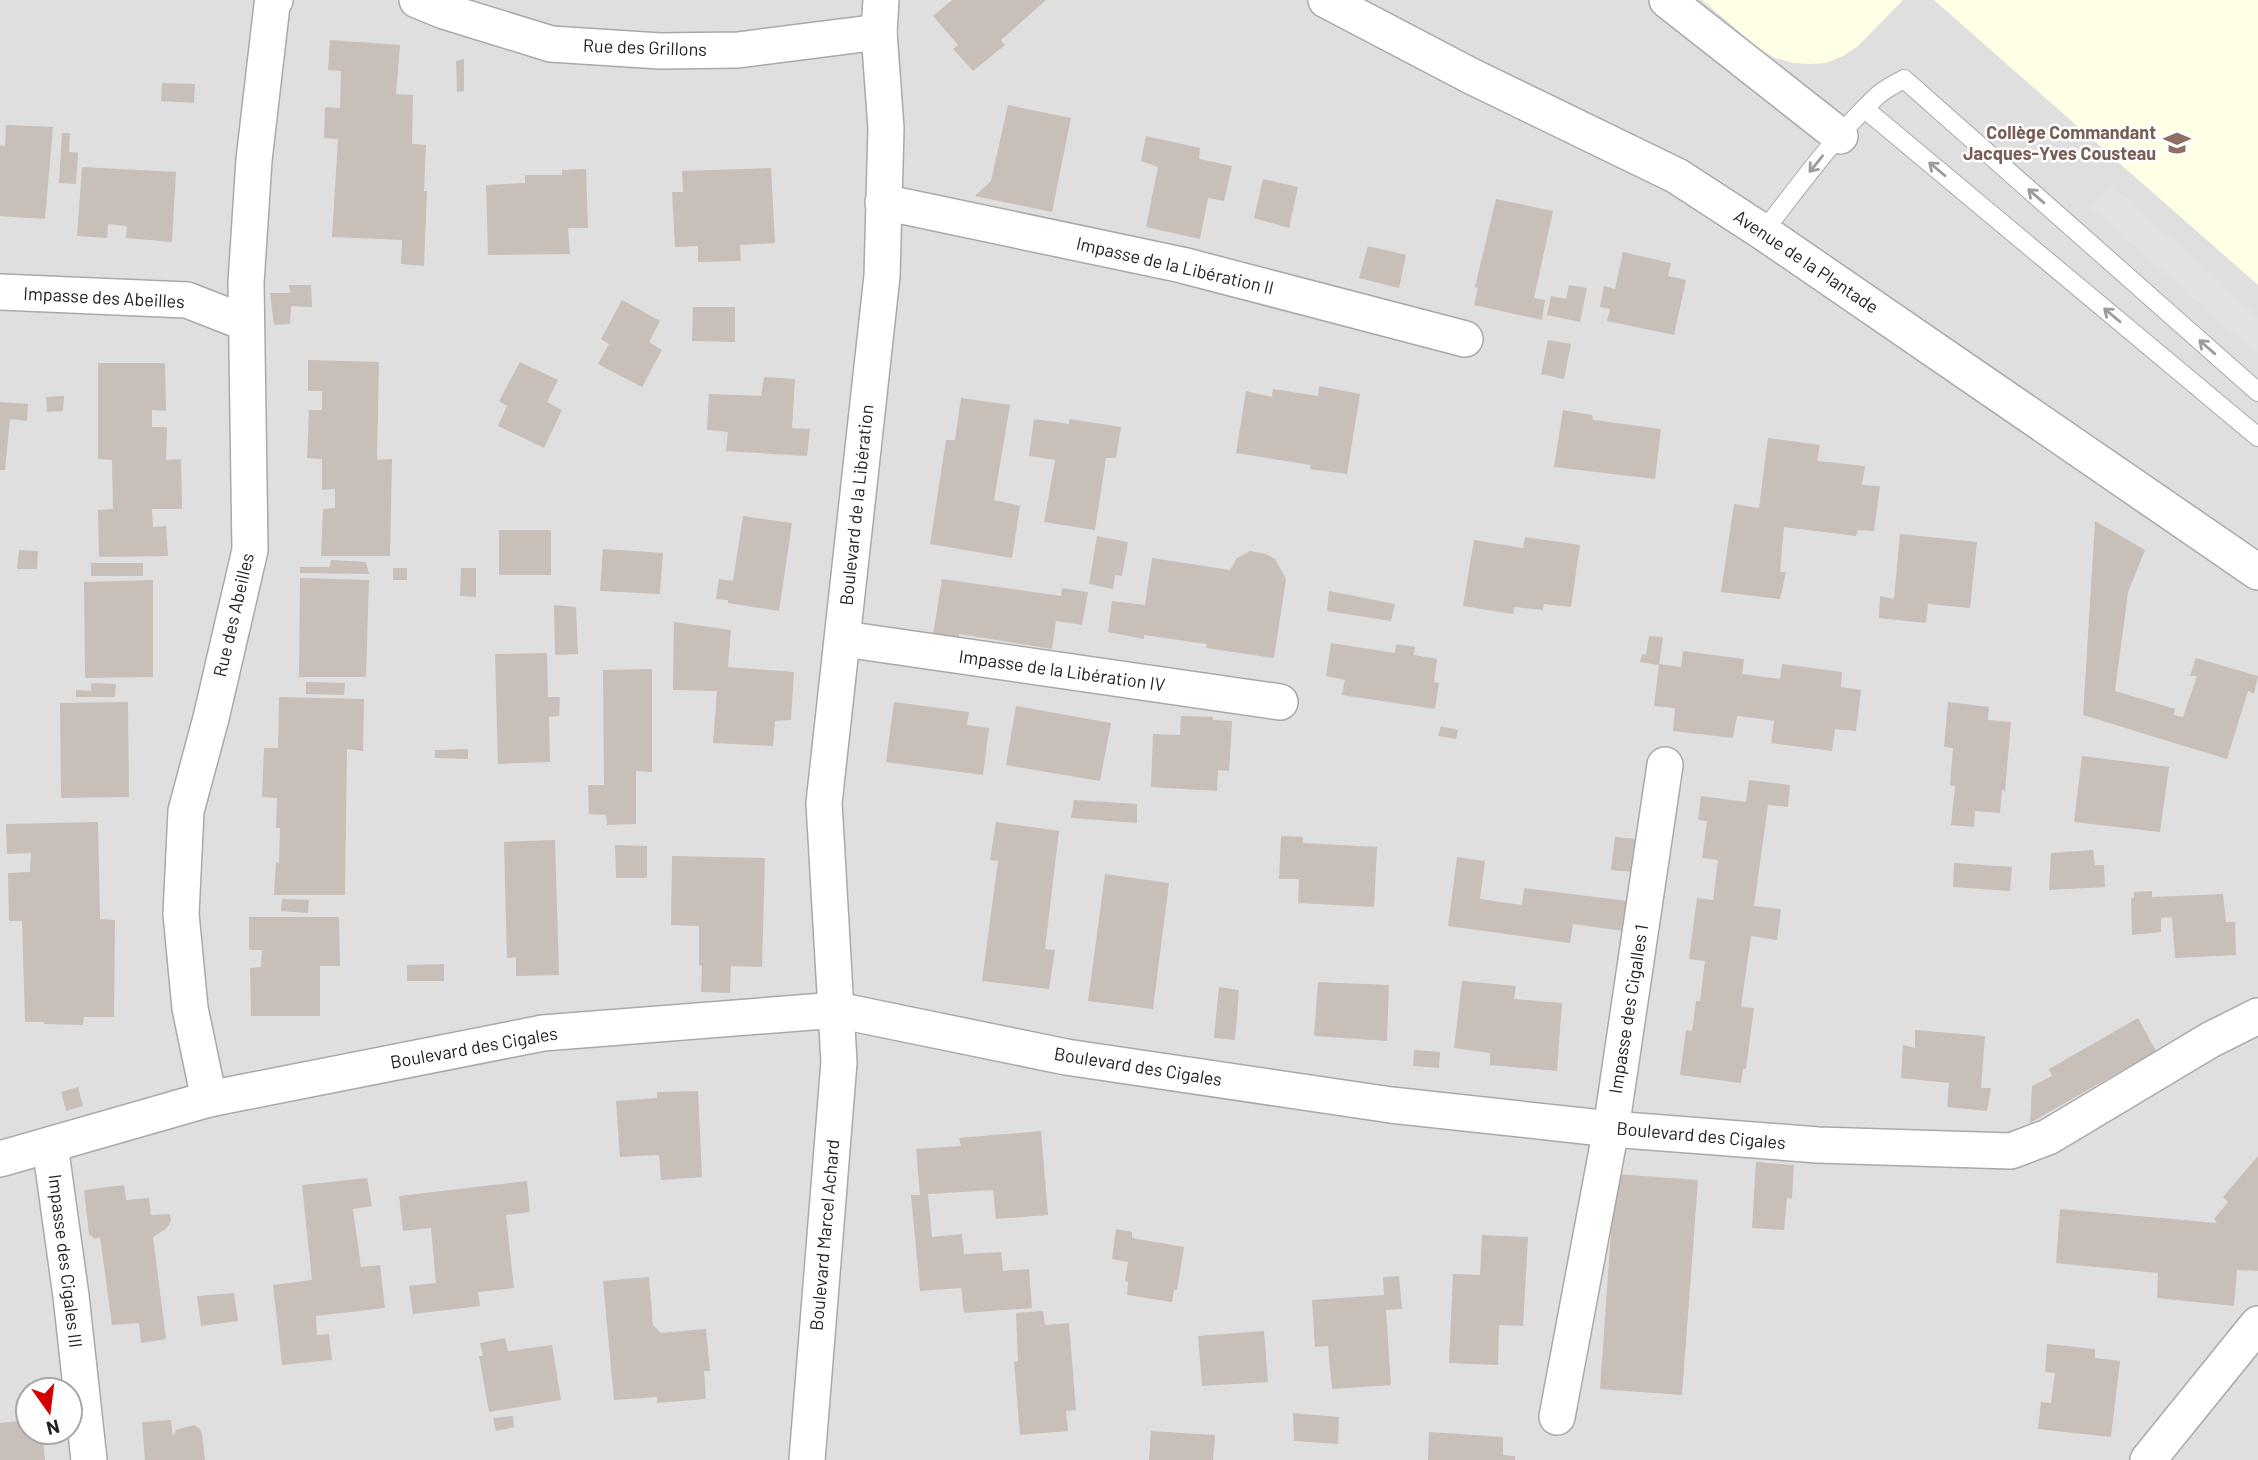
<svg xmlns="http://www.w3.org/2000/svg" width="2258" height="1460" viewBox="0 0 2258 1460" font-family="Barlow,sans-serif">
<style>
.residential{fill:#e0dfdf;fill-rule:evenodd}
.education{fill:#ffffe5}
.parking{fill:#e2e2e2}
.building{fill:#c7bfb8}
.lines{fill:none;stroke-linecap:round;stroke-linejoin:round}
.lane-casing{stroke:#a9a9a9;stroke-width:20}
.street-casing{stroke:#a9a9a9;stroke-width:38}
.lane{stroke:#fff;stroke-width:18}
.street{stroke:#fff;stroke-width:35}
.oneway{stroke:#9c9c9c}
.labels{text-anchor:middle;stroke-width:5;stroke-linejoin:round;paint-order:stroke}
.street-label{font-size:18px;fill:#222;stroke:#fff}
.education-label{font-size:18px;font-weight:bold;fill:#785e54;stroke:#fff;text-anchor:end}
</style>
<rect width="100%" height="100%" fill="#f2efe9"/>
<!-- residential -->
<path class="residential" d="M0,0h2258v1460h-2258zM28,1390h42v42h-42z"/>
<!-- education -->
<g class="education">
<path d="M1702,0h201l-45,46 -15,10 -17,7 -16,1 -17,-1 -18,-5 -15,-9z"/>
<path d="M1934,0h324v285z"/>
</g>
<!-- parking -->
<path class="parking" d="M2112,185l146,132v38l-167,-147z"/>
<!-- building -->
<g class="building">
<path d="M952,0h94l-45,40 4,5 -32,26 -20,-22 5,-4 -25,-29z"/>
<path d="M330,40l70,5 -4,49 17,1 -1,49 14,1 -2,46h3l-3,75 -23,-2 1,-24 -70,-3 6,-98 -14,-1 1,-31 15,1 1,-37 -13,-1z"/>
<path d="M464,59v32l-7,1 -1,-31z"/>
<path d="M162,83l33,1 -1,19 -33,-2z"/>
<path d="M1008,105l63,13 -19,94 -77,-16 16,-15z"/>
<path d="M6,125l47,2 -8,92 -45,-3v-71l5,1z"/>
<path d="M62,133h8l-1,19 9,1 -2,31 -17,-1z"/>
<path d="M1146,136l54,12 -1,11 33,7 -8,35 -16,-3 -8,41 -54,-12 12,-60 -17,-6z"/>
<path d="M82,167l94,5 -4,70 -46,-4 1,-12 -19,-2 -1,14 -30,-2z"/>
<path d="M771,168l4,75 -35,2 1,16 -43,1v-16l-23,1 -3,-55h11l-1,-21z"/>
<path d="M586,169l2,59h-20l2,26 -82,1 -2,-70 39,-2v-8h37v-5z"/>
<path d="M1263,179l35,8 -9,41 -35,-10z"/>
<path d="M1496,199l57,12 -19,87 11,2 -3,20 -68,-15 4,-17 -3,-1z"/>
<path d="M1368,246l38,9 -7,33 -40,-10z"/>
<path d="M1623,252l48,11 -3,13 18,4 -12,55 -67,-14 3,-12 -10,-2 4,-21 11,3z"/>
<path d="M289,285h22l1,22 -21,-1 -1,18 -16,1 -4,-32h20z"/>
<path d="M1569,285l18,3 -7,34 -33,-7 4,-19 15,3z"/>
<path d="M622,300l38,21 -11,21 13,8 -20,37 -44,-23 11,-20 -8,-5z"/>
<path d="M693,307h42v35l-43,-1z"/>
<path d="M1548,340l23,4 -7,35 -23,-5z"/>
<path d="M308,360l71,2 -2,98 15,-1 -2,97h-69l2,-47 12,-1v-19l-13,1v-31l-15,-1 2,-48h13v-19h-14z"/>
<path d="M520,362l38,18 -11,22 15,8 -18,38 -46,-22 9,-20 -8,-5z"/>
<path d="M98,363h67l1,48 -14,-1v17h15l-1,33 15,-1 1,50h-30l1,18 13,-1 2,30 -69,1 -1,-47 15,-1 -1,-49 -14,-1z"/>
<path d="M764,377l31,2 -3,49 18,1 -3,27 -81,-5 2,-19 -21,-2 2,-36 52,2z"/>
<path d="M1319,386l41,8 -13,80 -37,-5 1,-4 -75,-12 10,-62 26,6 1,-8 45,7z"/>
<path d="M64,396l-1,15 -16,1 -1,-15z"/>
<path d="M961,398l49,7 -16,95 26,6 -8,52 -82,-14 16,-104h9z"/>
<path d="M0,402l28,2 -1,17 -17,-2 -5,51h-5z"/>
<path d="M1563,410l29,5 1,5 68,9 -6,50 -101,-12z"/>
<path d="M1034,419l35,5v-5l52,8 -5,31h-10l-11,72 -51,-8 11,-62 -26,-4z"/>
<path d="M1768,438l52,7 -3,16 48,5 -3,19 18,1 -6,45 -16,-1 -2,6 -72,-9 -4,45h6l-6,27 -59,-7 13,-88 25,4z"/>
<path d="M743,516l49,7 -13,88 -51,-8v-3l-12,-1 3,-20 14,2z"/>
<path d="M2095,521l50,29 -17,42 -13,99 60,18 -1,6 9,2 14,-41h-7l6,-18 62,18 -4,18 -6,-3 -21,68 -144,-44z"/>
<rect x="499" y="530" width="52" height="45"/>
<path d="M1900,534l77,8 -7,66 -42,-4 -2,19 -47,-5 1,-22 14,3z"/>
<path d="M1097,536l31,6 -6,34 -7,-1 -2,14 -24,-5z"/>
<path d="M1525,537l55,8 -9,62 -27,-3 -1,6 -29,-3 -1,7 -50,-8 11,-66 49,8z"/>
<path d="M603,549l60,4 -3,41 -60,-3z"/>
<path d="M19,550l19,1 -1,18h-20z"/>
<path d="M1250,551l16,3 9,5 11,20 -12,79 -68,-10 1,-4 -63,-9v4l-36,-7 4,-31 33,4 7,-47 78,12 7,-12z"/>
<path d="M331,560l35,2 3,12 -69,-1v-6h30z"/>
<rect x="91" y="563" width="52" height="13"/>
<rect x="393" y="568" width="14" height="12"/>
<path d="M461,568h15v29l-16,-1z"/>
<path d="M300,578l69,2 -3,97h-67z"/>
<path d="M942,579l119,17 1,-8 26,4 -6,33 -26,-4 -4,28 -93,-15v6l-26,-5z"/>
<path d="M153,580v97l-68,1 -1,-96z"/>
<path d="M1329,591l66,13 -4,17 -64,-10z"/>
<path d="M554,605l22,2 2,47 -23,1z"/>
<path d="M674,622l57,8 -3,37 66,5 -3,48 -16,1 -2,25 -60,-3 4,-52 -44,-1z"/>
<path d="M1649,636l14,1 -4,28 -19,-3 2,-8 4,1z"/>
<path d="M1331,643l64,10 1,-9 19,3 -1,8 23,4 -3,23 5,1 -4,26 -93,-14 3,-15 -19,-4z"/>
<path d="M1683,651l61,8 -2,15 38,5 2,-15 60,8 -1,15 20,3 -5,41 -21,-2 -3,22 -61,-8 3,-22 -19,-3 -18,-2 -4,22 -60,-7 2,-23 -21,-2 5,-42 22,3z"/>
<path d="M547,653l1,44h12l-1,19 -10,1 1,45 -52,2 -3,-110z"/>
<path d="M652,669v103l-16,-1v53l-29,1 -1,-10 -17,-1 -1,-29h16l-1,-115z"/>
<path d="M306,682l39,1 -1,12 -38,-1z"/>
<path d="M91,683l25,1 -1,13h-39v-7l15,1z"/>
<path d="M279,697l85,2 -1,52 -16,-2 -2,146h-71l2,-33 3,1 1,-35h-4l1,-30 -15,-1 2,-49h14z"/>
<path d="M128,702l1,95 -68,1 -1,-95z"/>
<path d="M894,702l75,10 -2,13 22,3 -6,47 -97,-13z"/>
<path d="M1948,702l41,5 -1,13 23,2 -6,69 -3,-1 -2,23 -25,-2 -1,16 -23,-2 4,-39 -5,-1 3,-37 -9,-1z"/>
<path d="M1016,706l95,17 -11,58 -94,-16z"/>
<path d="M1181,716l32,1v3l19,1 -3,50 -11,-1 -1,21 -66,-4 2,-53 27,1z"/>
<path d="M1441,726l17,4 -2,9 -18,-3z"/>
<path d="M468,749v10l-33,-1v-8z"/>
<path d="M2082,756l87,11 -9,65 -86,-10z"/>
<path d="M1749,780l41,5 -2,22 -20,-2 -14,101 27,3 -4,31 -26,-4 -10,71 13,1 -8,61h-3l-2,14 -61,-8 6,-45 6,1 4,-30h4l5,-40 -16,-2 8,-61 16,2 5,-40 -16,-2 5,-37 -9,-1 3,-24 45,6z"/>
<path d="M1074,800l63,4v19l-66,-5z"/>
<path d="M98,822l2,97 15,1 -1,97h-30l-1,8 -39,-1v-2h-19l-3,-101h-13l-1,-48 22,-1 1,-19 -24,1 -1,-30z"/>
<path d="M996,822l63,9 -14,118 10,1 -6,39 -67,-8 16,-120 -8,-1z"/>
<path d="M1281,836l22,1v6l74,4 -3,60 -76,-4 1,-24h-20z"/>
<path d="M1615,837l21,2 -5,33 -20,-2z"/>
<path d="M555,840l4,135 -43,1v-19l-9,1 -3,-116z"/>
<path d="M615,845l32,1v32h-31z"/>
<path d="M2093,850l2,15h9l1,22 -56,3 2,-37z"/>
<path d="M672,856l93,2 -3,109 -31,-1 -1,27 -29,-1 1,-26 -3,-1v-39l-28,-1z"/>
<path d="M1457,857l28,4 -5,38 42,6 2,-17 103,13 -3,30 -51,-7 -3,19 -122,-17z"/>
<path d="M1954,863l58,4 -2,24 -57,-4z"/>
<path d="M1105,874l64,9 -16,126 -65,-8z"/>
<path d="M2152,891v6l71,-3 3,28h9l1,33 -61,3 -3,-41 -11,1v14l-29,3 -1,-37h3v-6z"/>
<path d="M282,899l27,1 -1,13 -27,-2z"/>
<path d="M249,917h90l1,49h-20v50h-69l-1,-48 11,-1 1,-17h-13z"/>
<path d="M444,964v17h-37v-16z"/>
<path d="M1462,981l54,5 -2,13 48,4 -5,68 -67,-6v-12l-36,-5z"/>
<path d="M1318,982l71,3 -2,56 -73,-5z"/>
<path d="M1219,987l20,3 -4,50 -21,-2z"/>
<path d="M2138,1018l18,33 -126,72 2,-37 20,-10 -3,-7z"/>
<path d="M1915,1030l70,6 -4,52h10l-4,23 -40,-4 2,-24 -48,-5 2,-33 12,3z"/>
<path d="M1414,1050l26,2 -1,16 -26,-2z"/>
<path d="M78,1087l5,19 -17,5 -5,-19z"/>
<path d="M698,1091l4,86 -41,3 -2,-25 -39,2 -4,-56 41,-3v-6z"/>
<path d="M1041,1131l7,84 -52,4 -3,-29 -65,4 4,43 30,-3 2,20 37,-2 2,19 26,-2 3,39 -68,5 -3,-25 -41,3 -9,-96h9l-4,-46 45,-3 -2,-8z"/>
<path d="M2258,1156v115l-21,-1 -3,36 -77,-8 1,-25 -102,-10 4,-54 157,14 -3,-4 14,-17 -5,-5z"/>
<path d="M1756,1162l38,3 -2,34 -5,-1 -3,32 -32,-2z"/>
<path d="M1615,1174l83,6 -16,215 -82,-6z"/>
<path d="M367,1178l5,28 -19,3 8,58 19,-2 5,43 -69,8 1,19 12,-1 3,26 -50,5 -9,-80 39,-5 -10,-95z"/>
<path d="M527,1181l3,31 -24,3 8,73 -36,4 2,14 -67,8 -4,-28 27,-3 -5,-55 -28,3 -4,-35z"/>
<path d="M124,1185l2,15 23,-2 2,17 19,-1 1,7 -4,7 -14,9 13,102 -25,4 -2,-20 -27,2 -12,-88 -5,2 -6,-5 -5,-44z"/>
<path d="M1116,1229l16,3v6l52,9 -7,43h-3l-2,12 -45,-7 1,-13 -3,-1 3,-19 -16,-3z"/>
<path d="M1482,1235l46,2 -5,89 -24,-1 -1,40 -49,-2 4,-89 27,1z"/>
<path d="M1399,1276l3,33 -16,1 5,75 -59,4 -4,-43 -13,1 -3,-47 72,-5 -1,-18z"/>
<path d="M649,1277l4,48 8,8 45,-4 4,42h-6l2,28 -49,4v-6l-43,3 -11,-119z"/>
<path d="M234,1293l4,28 -37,5 -4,-30z"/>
<path d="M1043,1311l2,14 24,-2 7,87 -10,1 2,20 -48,4 -6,-73 4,-1 -2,-48z"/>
<path d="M1264,1331l4,51 -66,4 -4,-50z"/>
<path d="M505,1338l3,13 44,-6 9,55 -72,12 -10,-56h4l-3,-13z"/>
<path d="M2047,1344l48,5v9l25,3 -9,76 -73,-8 3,-27 10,1 4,-30 -10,-1z"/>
<path d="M1293,1413l46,4 -1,27 -44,-3z"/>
<path d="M513,1416l1,11 -18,4 -3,-13z"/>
<path d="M28,1420v12h7l1,9 7,-2 2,21h-45v-37z"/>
<path d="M171,1420l2,17 3,-7 7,-2 11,-3 5,3 3,6 3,26h-60l-3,-38z"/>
<path d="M1151,1431l64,4 -2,25h-64z"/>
<path d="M1429,1432l74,5v18l12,1v4h-87z"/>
</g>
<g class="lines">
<defs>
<g id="lane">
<path d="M1865,109l393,328"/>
<path d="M1763,232c36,-46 71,-95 113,-135 8,-8 19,-13 28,-18l354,313"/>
</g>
<g id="street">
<path d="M417,0l27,11 107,33 109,7 78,-1 141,-18"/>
<path d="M1326,0l145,76 206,100 86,56 495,340"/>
<path d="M1667,0l173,136"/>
<path d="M883,202l299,63 283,74"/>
<path d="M0,292l187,8 59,23"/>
<path d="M844,639l436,63"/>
<path d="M209,1099l-19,-91 -9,-94 5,-103 25,-93 39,-168 -4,-267 8,-123 18,-155 3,-5"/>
<path d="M50,1145l21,151 18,164"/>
<path d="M0,1159l209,-60 334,-66 294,-23 229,47 325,48 220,24 207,16 193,6 37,-14 162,-97 48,-24"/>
<path d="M1557,1417l54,-288 54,-364"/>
<path d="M807,1460l32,-398 -15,-259 58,-527 4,-148 -7,-96 2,-32"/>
<path d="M2148,1460l110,-136"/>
</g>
</defs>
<!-- lane casing -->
<use href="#lane" class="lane-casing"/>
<!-- street casing -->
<use href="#street" class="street-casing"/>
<!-- lane -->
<use href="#lane" class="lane"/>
<!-- street -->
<use href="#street" class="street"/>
</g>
<!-- one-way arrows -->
<defs><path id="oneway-shaft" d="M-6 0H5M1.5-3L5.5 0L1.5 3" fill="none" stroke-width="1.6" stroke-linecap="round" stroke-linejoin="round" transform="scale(1.75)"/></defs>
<g class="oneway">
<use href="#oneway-shaft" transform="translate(1816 164) rotate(129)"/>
<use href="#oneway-shaft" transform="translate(1937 169) rotate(-140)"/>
<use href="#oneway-shaft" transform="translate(2036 196) rotate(-139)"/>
<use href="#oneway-shaft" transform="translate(2112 315) rotate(-140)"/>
<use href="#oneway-shaft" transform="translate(2207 347) rotate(-139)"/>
</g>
<!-- icons -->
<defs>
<symbol id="school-bare" viewBox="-9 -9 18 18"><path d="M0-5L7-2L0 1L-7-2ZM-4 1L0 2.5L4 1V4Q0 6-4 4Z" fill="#8d6e63" stroke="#fff" stroke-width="2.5" paint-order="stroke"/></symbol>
</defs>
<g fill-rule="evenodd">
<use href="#school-bare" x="2158" y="124" width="38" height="38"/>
</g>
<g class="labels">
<!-- street labels -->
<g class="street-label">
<text transform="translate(645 48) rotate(2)" y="6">Rue des Grillons</text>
<text transform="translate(1806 262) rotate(34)" y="6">Avenue de la Plantade</text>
<text transform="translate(1175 266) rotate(13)" y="6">Impasse de la Libération II</text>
<text transform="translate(104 298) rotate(3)" y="6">Impasse des Abeilles</text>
<text transform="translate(857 505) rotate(-84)" y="6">Boulevard de la Libération</text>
<text transform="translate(234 615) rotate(-77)" y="6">Rue des Abeilles</text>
<text transform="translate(1062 671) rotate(8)" y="6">Impasse de la Libération IV</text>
<text transform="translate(1629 1009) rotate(-81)" y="6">Impasse des Cigalles 1</text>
<text transform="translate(474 1048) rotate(-10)" y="6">Boulevard des Cigales</text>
<text transform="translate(1138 1067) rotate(9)" y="6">Boulevard des Cigales</text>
<text transform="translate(1701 1136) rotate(5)" y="6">Boulevard des Cigales</text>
<text transform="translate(825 1235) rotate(-85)" y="6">Boulevard Marcel Achard</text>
<text transform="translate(65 1261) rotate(83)" y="6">Impasse des Cigales III</text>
</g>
<!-- education labels -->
<g class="education-label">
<text x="2156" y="139">Collège Commandant<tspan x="2156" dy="21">Jacques-Yves Cousteau</tspan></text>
</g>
</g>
<!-- north arrow -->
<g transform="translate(49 1411) rotate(166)"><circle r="33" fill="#ffffff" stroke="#a7a7a7" stroke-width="2"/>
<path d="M0-5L12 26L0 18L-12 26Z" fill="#d40000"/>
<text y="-10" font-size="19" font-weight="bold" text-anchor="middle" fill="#222222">N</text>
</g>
</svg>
